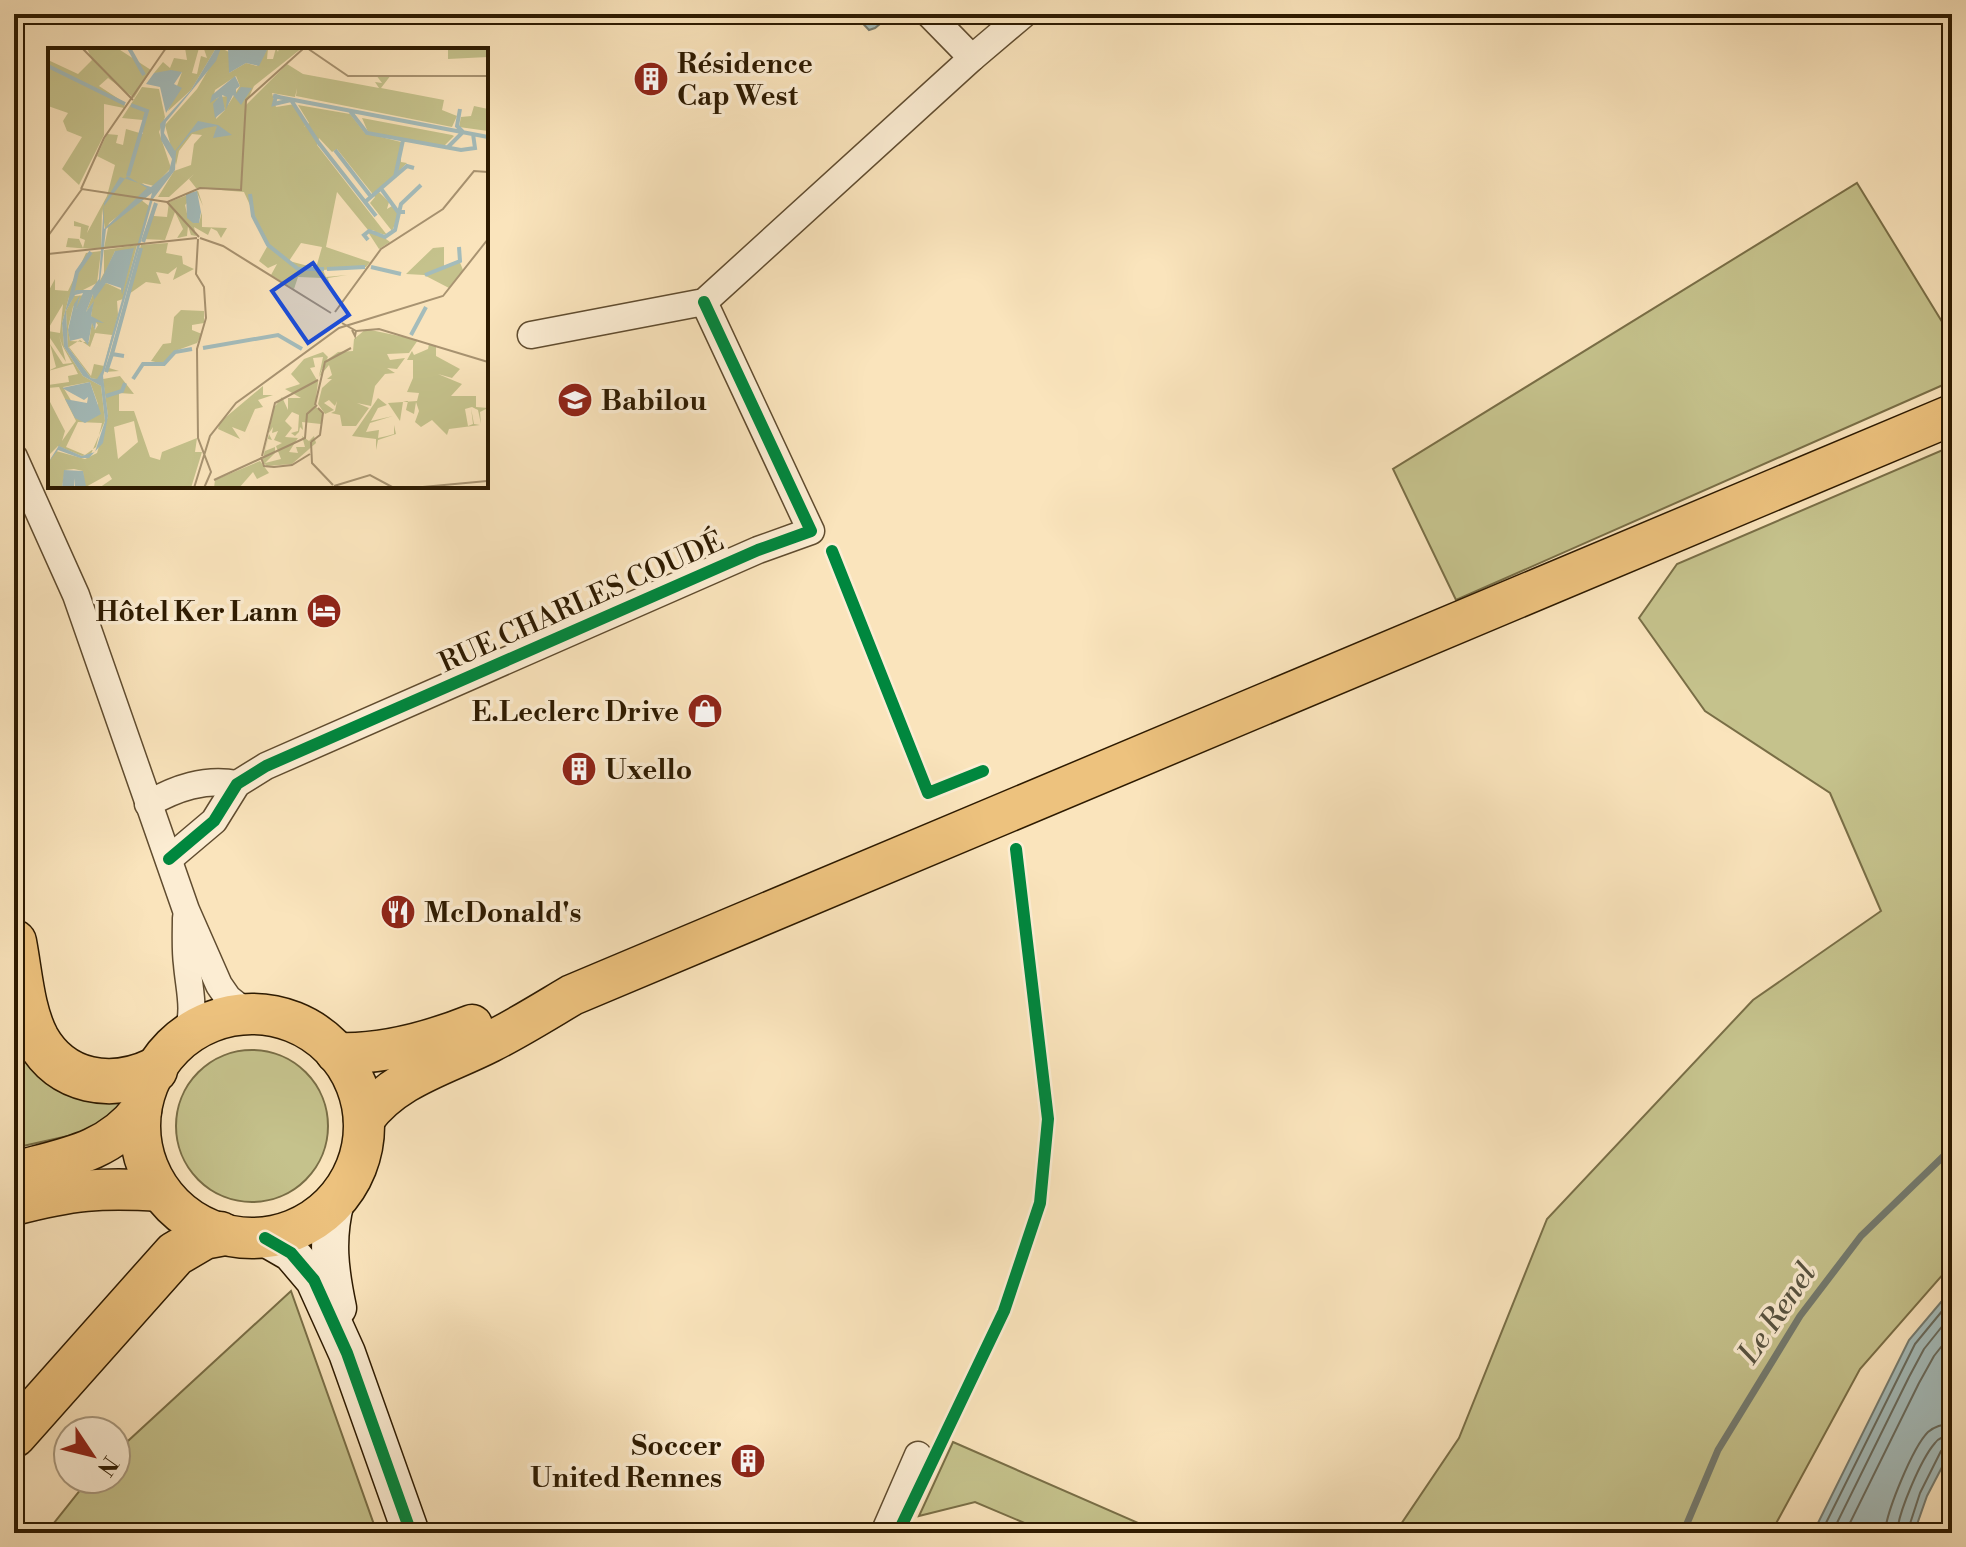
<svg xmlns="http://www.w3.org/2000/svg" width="1966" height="1547" viewBox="0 0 1966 1547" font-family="'Libre Bodoni',serif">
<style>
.green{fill:#c5c28c;stroke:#796e46;stroke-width:2}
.water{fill:#a4bcbb;stroke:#747b70;stroke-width:2}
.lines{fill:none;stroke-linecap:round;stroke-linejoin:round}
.shore{stroke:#686b5e;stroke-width:2}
.stream{stroke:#747b70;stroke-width:7}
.street-casing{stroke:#604c2f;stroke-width:29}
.secondary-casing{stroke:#2d1a00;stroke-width:39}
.primary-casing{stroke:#2d1a00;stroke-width:43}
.highway-casing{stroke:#2d1a00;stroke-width:47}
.street{stroke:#fcedd3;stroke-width:26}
.secondary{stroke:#fcedd3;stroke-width:36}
.primary{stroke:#edc27e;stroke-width:40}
.highway{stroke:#edc27e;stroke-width:44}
.cycleway-casing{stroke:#fcedd3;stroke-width:17}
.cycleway{stroke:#00873e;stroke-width:12}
.labels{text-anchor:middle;stroke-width:7;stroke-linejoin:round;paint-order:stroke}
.poi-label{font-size:28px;font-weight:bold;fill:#2d1a00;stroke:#fcedd3;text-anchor:start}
.street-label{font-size:28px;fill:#2d1a00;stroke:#fcedd3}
.water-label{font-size:30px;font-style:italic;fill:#575341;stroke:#fcedd3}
.inset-river{fill:none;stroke:#a4bcbb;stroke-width:4}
.inset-road{fill:none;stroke:#a89371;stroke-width:2}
.view{fill:#1d4ed8;fill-opacity:0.15;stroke:#1d4ed8;stroke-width:4}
.inset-edge{fill:none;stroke:#2d1a00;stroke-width:4}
</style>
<rect width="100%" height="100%" fill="#fae4bc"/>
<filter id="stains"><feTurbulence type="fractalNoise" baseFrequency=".0025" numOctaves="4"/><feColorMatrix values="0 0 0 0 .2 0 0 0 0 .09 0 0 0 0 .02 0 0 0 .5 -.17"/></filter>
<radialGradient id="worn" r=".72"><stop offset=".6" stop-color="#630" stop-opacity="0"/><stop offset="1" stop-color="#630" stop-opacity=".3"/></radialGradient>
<!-- green -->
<g class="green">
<path d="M1857,183l95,155v43l-496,219 -63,-131z"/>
<path d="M1952,446v818l-92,105 -87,160 2,4h-380l64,-95 88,-219 206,-219 128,-89 -51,-118 -125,-82 -66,-93 38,-54z"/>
<path d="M14,999l10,41 114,51 -43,39 -81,18z"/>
<circle cx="252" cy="1126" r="76"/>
<path d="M291,1291l86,242h-331l43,-54h27v-27z"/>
<path d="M953,1442l208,91h-113l-73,-31 -56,14z"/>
</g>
<!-- water -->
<g class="water">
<path d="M854,14h38l-17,14 -6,2z"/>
<path d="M1952,1289v159l-25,48 -13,37h-101l96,-193z"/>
</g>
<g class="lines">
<!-- shore -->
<g class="shore">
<path d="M1821,1533l94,-189 37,-45"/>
<path d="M1832,1533l77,-156 15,-28 28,-35"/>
<path d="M1845,1533l74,-150 15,-27 18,-23"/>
<path d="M1885,1533c1,-21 28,-86 43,-101 7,-6 15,-8 24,-8"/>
<path d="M1897,1533c1,-20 24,-74 38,-90 4,-6 10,-7 17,-7"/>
<path d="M1907,1533l13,-40 21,-42 5,-4 6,-1"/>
</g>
<!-- stream -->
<path class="stream" d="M1683,1533l35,-83 82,-134 61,-80 91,-88"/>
<defs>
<g id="street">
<path d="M929,14l43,44"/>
<path d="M531,335l173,-33 268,-244 52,-44"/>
<path d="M14,457l62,138 110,315 33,75 9,13 20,16"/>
<path d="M148,804c28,-16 57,-26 89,-20"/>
<path d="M169,859l45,-38 23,-37 29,-18 492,-216 53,-19 -107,-229"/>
<path d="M186,918c0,15 -1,31 1,46 2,25 9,46 0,71"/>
<path d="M884,1533l34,-78"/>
</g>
<g id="secondary">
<path d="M336,1201c-10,38 -6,69 2,107"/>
<path d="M265,1238l26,15 23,27 33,73 64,180"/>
</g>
<g id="primary">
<circle cx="252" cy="1126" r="112"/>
<path d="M336,1053c47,2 93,-11 136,-28"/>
<path d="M364,1119c31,-42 81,-54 126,-77 28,-14 55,-31 82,-47l1380,-580"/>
<path d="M14,1172c48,-13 95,-19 127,-62"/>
<path d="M14,1205c57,-15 87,-18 146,-14"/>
</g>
<g id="highway">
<path d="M14,942c6,31 8,69 23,97 25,44 74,52 118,31"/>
<path d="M14,1435l161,-181 29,-17 16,-3"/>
</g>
</defs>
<!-- street casing -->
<use href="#street" class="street-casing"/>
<!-- secondary casing -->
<use href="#secondary" class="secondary-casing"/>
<!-- primary casing -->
<use href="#primary" class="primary-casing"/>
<!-- highway casing -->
<use href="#highway" class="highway-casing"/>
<!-- street -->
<use href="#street" class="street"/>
<!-- secondary -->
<use href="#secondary" class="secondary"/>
<!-- primary -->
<use href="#primary" class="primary"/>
<!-- highway -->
<use href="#highway" class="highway"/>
<defs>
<g id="cycleway">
<path d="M832,551l96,242 55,-22"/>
<path d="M169,859l45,-38 23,-37 29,-18 492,-216 53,-19 -107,-229"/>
<path d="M265,1238l26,15 23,27 33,73 64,180"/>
<path d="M898,1533l106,-222 36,-108 8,-84 -32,-270"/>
</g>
</defs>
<!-- cycleway casing -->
<use href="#cycleway" class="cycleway-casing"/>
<!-- cycleway -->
<use href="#cycleway" class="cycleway"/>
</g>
<!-- icons -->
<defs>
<symbol id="building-disc" viewBox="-11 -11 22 22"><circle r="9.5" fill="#8f2418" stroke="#fcedd3"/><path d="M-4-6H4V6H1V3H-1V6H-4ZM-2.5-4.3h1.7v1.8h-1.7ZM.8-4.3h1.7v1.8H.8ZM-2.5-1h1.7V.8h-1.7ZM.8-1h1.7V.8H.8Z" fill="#fff"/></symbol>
<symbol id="school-disc" viewBox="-11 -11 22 22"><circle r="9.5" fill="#8f2418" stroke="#fcedd3"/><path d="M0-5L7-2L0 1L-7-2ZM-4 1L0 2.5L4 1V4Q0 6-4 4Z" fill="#fff"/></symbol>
<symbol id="hotel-disc" viewBox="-11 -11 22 22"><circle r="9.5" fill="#8f2418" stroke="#fcedd3"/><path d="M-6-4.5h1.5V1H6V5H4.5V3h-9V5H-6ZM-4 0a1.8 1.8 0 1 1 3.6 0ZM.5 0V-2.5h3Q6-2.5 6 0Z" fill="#fff"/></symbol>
<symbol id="shop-disc" viewBox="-11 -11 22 22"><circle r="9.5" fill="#8f2418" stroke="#fcedd3"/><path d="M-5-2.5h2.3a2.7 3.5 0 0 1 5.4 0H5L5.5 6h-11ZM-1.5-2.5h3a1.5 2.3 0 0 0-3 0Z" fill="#fff"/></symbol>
<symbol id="restaurant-disc" viewBox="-11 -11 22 22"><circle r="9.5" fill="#8f2418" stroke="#fcedd3"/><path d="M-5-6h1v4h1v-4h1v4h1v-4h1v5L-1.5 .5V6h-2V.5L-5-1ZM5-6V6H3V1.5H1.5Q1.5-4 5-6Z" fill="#fff"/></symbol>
</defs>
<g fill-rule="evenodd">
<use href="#building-disc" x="631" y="59" width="40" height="40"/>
<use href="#school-disc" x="555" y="380" width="40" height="40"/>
<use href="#hotel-disc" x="304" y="591" width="40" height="40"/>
<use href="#shop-disc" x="685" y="691" width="40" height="40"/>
<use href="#building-disc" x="559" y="749" width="40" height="40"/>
<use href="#restaurant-disc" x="378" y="892" width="40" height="40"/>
<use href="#building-disc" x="728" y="1441" width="40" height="40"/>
</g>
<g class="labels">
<!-- poi labels -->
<g class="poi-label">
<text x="677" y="73">Résidence<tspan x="677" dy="32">Cap West</tspan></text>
<text x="601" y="410">Babilou</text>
<text x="298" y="621" text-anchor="end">Hôtel Ker Lann</text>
<text x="679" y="721" text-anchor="end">E.Leclerc Drive</text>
<text x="605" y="779">Uxello</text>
<text x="424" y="922">McDonald's</text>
<text x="722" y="1455" text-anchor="end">Soccer<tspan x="722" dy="32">United Rennes</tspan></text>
</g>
<!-- street labels -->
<g class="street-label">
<text transform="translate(581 601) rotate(-24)" y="10">RUE CHARLES COUDÉ</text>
</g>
<!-- water labels -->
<g class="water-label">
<text transform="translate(1777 1313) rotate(-56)" y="10">Le Renel</text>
</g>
</g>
<!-- overview -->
<g transform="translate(48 48)">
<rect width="440" height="440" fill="#fae4bc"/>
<path d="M39,0h30l34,22 -17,28 -26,-20 -9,8 26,17 -1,5 -20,-4v31l-25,50 -17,-16 20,-32 -15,-6 -4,-10 5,-8 -20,-7v-46l30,14 14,-14zM137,0h14l-7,25 5,1 4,-18 6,2 -3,-9 12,-1 -25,42 -23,21 14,-39 -28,1 9,-11 7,6 4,-10 13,2zM173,0l10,5 -2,20 17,-10 11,3 11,-18 -1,11h6l3,-11 2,4 1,-4h23l-48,38 -9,20 42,-42 16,10 76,14 -4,-6 7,1 -6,-8h15l-10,13 63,12 -2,10 15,6 -5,11 -156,-31 1,-8 -2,9 -23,-4 4,14 19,-3v3l12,16 -3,4 5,-4 -11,-18 52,9 15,19 36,9 -3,21 3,-10v9l6,1 -29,28 11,11 -2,7 5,-3 7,9 -7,16 -22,-28 5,-6 -38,-48 -5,3 -13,-14 -2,7 70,90 -9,-2 12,9 -11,7 -11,-17 7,-2h-7l-31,-38 -11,55 44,15 -4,5 -43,3 3,7 21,-2 -19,3 3,13 -8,-13 -25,-1 -4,12 -23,-14 6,-11 -9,4 -9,-7 9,-16 -24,-53 -48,-4 -7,-9 5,-5 -25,23h-11l16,-26 17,-6 3,-21 8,-9 -10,-1 -13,17 -3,14 -11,-40 32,-36zM188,28l4,10 -12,19 -1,-9 -6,1 4,13 -9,9 4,-22 -7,3 2,-10zM253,195l21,4 -6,21 -27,-7zM400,0h40v9l-40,2zM94,39l17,2 6,28 -6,15 12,36 -17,18 -12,-3 6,5 -43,41 -3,-20 -1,40 -23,-1 -12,-1 2,-9 11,1 4,9 2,-8 -5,-2 1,-11 -7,-1v-5l15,5 -2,7 20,-37 8,-31 -18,-9 10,-22 11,1 -2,8 7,2 3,-16 17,5v-14l-21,-2zM426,58l14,3v22l-29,-4 2,-10 10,-1zM314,70l90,17 2,1 -10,10 -76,-14zM150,143l5,15 -6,-13 -12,12 3,13 11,5 3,-11v15l25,1 -6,10 -4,-7 -6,-3 -3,7 -14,-8 2,9 -5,-1 -3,-9 -1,10 -10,2 6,-9 -8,-17 -10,28 -23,-1 13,-37 -1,14 13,1 2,-15zM92,151l9,7 -10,38 -35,4 5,-25zM120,195l-2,10 16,3 1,8 11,5 -21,11 4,-13 -9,7 -12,-2 5,12 -15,-2 -17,12 -16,59 11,3 -12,-1 -3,13 10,3 -14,1 36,-127zM89,197l-14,54 -6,2 1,14 -17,65 -10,-2 -23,-31 -2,-36 8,-15 13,-1 -7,13h-5l4,-10 -6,9 -5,21 2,13 19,1 3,-20 3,8 3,-5 -7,-9 2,-13 -7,9 7,-18 13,-11 15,7 7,-23 -13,-16 -14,31 -6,8 9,-17v-23zM47,285l17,2 -8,31 -10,-2 -3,12 -22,-29 11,-7 10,7zM396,199v19l15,-6 4,10 -14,18 -25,-13 -18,-1 27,-26zM53,203l-4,32 -28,14 -7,26 2,24 19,29 18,10 4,35 -14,33 -9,2 -24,-10 -10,10v-58l17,33 -3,10 14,-20 -17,-34 -11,1v-3l21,-3 -1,-6 10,-2 -5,-10 -25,7 8,-4 -6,-23 13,20 9,-1 -10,-18 -3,-10 7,27 -18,-27v-4l12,2 3,-29 -15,25v-37l7,-13v11l13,1 18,-38zM42,334l8,22 -16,15 -19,-32zM30,374l24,1 -6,24 -11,8 -19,-8zM133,262l23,1v12l-12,2v5l10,4 -5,9 -22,8 -11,13 -13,-3 12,-17 8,-1 3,-26zM318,281l52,11 -9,13 -22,1 3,6 15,-2 -8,11 -10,-1 8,5 -10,1 -10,12 -4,20 -14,-3 12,5 -13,18h-14l-2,-11 -9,-2 4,-2 2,-10 -2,5 -6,-6 -5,3 10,7 -9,4 -7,-10 4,-16 10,-9h-5l5,-4 -3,-10 -10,12 8,-17 11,-8 15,-1 1,-12zM381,296l7,2v10l24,13 -8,9 -14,-4 24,10 -11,12h25v11l12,1 -8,4 1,12 -3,-14 -6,-3 -7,2 3,17 5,-2 -2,-16 3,16 6,1 -31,4 -2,6 -15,-15 -11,7 -6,-5 4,-11 -3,-9 -2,12 -8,-4 2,-9 -5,1 -3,19 -12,-18 29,-2 2,-8 -12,-1 6,-14v-18h-6l5,-9 2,4 14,-6zM275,304l5,5 -9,19 4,-19 -10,1 2,9 -5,1 8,14 -3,24 8,7 -2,11 -19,-2 1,8 -3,-3 -1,5 -4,4 -4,-3 7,-2 1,-16 -7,-3 -7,9 7,7 -7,9 13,1 5,-8 -14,22 9,1 -2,-6h9l-3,-11 7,5 5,-5 2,7 -24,21 -25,2 -5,-4 7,-28 3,6 -4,-1 -3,12 10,-4v6l-10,10 16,-4 -5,-13 6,-3 -8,-3 4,-9 -6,2 1,-6 -4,6 4,-24 9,-12 6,13v-12h13l-16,-9 15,-5 -9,-10 13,-15zM72,328l14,18 -15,-1v18h15l16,46 10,3 2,-8 35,-14 -2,14h7l-11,36h-92l13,-9 -3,-5 -25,14 -1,-17 -9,-2 -9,1 -3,18h-14v-25l8,-12 29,8 12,-6 11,-37 -5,-37zM86,373l4,21 -20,17 -4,-32zM215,338v9h10l-15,5 5,7 -8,2 -10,23 -13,-5 8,12 -22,-10 2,-7zM330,350l9,7 -9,3 -7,13 22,-5 -23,7 -4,9 13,-2 -1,8 9,-2 7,-2v-9l2,9 -18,6 -2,10v-11l-24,-3zM212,413l9,12 -12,6 -4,-7 -14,16h-25l1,-8z" fill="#c5c28c" fill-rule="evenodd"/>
<path d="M168,0h5l-5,13 -50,61 -2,11 11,18 23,-30 20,4 14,10 -19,3 4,-12 -12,2 -14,5 -15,18 -1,19 -22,29 -50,177 5,40 -5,27 -14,15h-9l-22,-8 -10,13 13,-21 -2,4 23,10 13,-4 10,-31 -4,-35 -18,-10 -19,-29 -2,-24 7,-26 7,-7h15l8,-11 5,-76 16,-26 31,10 18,-16 3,-12 -11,-19 -1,-16 31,-34zM79,128l20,12 -43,41v-23zM104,145l-50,178 -5,8 -6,-1 -23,-31 -2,-36 9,-16 8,-2 -7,16 4,-14 -6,9 -6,26 2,11 12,-3 6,7 4,-22 3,7 1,-8 8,1 -13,-7 3,-15 -8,11 7,-18 1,6 12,-17 15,5 1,7 12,-47 -19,3 -15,31 6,-53zM180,0h40l-9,18 -13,-3 -17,10zM123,22l11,2 -8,12 8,4 -16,25 -6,-26 -14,-3 8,-11zM187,28l5,10 -4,3v5l5,-7 11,1 -11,17 -8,-10 -7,14 1,-12 -5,-2 3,15 -10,8 -2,-14 6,-7 -9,6 2,-8zM149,143l4,21 -2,11h-6l-6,-5 -1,-24zM42,334l11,32 -16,9 -10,-5 -10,-19 22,4 1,-6 -4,3 -22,-12zM16,422l19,1 3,15 -11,2 -1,-10v10h-12z" fill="#a4bcbb" fill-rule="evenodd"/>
<path class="inset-river" d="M81,0l15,27M0,18l77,38M225,48l215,41M234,50l-6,-2 -2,8 17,-4M243,52l29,45M302,63l17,22 94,17 14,-2 -2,-14M270,94l58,74M399,100l16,-16 -6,-6 3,-17M287,102l37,48M80,128l19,-65 -16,-6M347,129l8,-37M334,142l16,22h7M202,146l3,22 15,29 30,24h26M317,154l42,-36 7,2M320,192l-4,-5 5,-4 16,6 10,-7 6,-26 20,-19M95,194l13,-39M323,219l30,7M279,221l38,-2M377,227l35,-14 -1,-14M23,250l6,-26 14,-20M363,287l15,-28M155,300l75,-13 24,14M64,306l29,-106M58,324l6,-18 12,2M85,331l10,-15h21l11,-12 17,-3M58,348l16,-5 3,-8"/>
<path class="inset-road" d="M34,0l51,52M259,0l41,28h140M33,141l23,-51 62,-90M0,188l34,-47 85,13M151,189l-32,-35 33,-14 41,2 5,-90 58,-52M152,190l23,8 108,67M150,191l-2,35 8,13 2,31 -9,31 1,89 13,34 -7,16M0,206l149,-16M287,264l46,-63 62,-40 31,-38 14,1M294,275l14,8 -1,5 -3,-6M308,283l23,-2 109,33M267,357l10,-43 26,-14M263,394l1,21 21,22M263,394l9,-7 3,-22 -5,-5M214,408l13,-53 43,-23M213,409l3,9 10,1 18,-2 18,-11M166,432l91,-42 2,-24 10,-9M286,438l36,-11 24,13M146,440l16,-52 26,-33 103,-75 104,-32 45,-57M364,440l75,-7"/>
<path class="view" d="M265,215l36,52 -41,28 -36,-52z"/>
<rect width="440" height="440" class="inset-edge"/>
</g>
<!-- margin -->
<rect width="1966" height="1547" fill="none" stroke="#fae4bc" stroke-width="48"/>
<rect x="16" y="16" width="1934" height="1515" fill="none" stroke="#2d1a00" stroke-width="4"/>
<rect x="24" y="24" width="1918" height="1499" fill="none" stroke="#2d1a00" stroke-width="2"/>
<!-- north arrow -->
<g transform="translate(92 1455) rotate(125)"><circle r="38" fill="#fcedd3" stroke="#a9997f" stroke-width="2"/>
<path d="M0-6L14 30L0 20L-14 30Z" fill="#8f2418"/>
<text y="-12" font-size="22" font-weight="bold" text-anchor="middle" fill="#2d1a00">N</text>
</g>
<rect width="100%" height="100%" filter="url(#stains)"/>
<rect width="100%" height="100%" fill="url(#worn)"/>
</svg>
